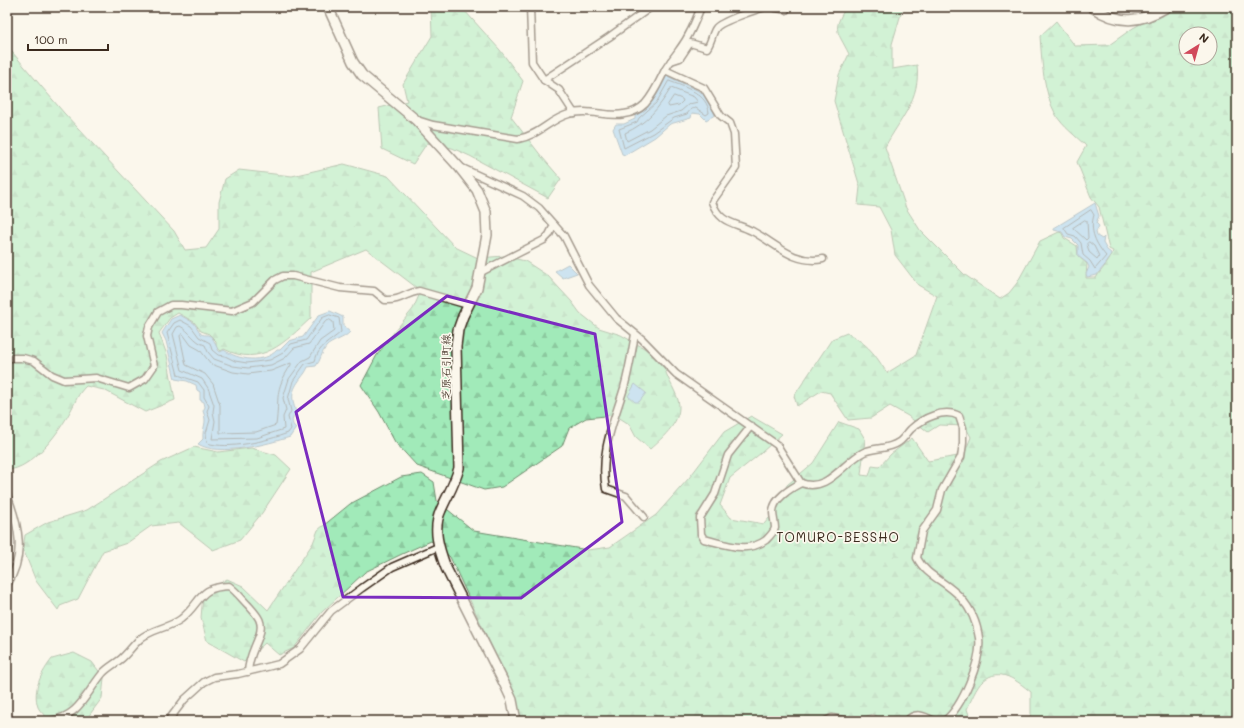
<svg xmlns="http://www.w3.org/2000/svg" width="1244" height="728" viewBox="0 0 1244 728" font-family="Mali,'Klee One',sans-serif">
<style>
.forest{fill:url(#forest-firs);stroke:#6e8a6c;fill-rule:evenodd}
.water{fill:#94cbf3;stroke:#708b9e}
.lines{fill:none;stroke-linecap:round;stroke-linejoin:round}
.shore{stroke:#5f6a73;stroke-width:1}
.street-casing{stroke:#3b2a1e;stroke-width:9}
.secondary-casing{stroke:#3b2a1e;stroke-width:12}
.street{stroke:#fbf7ec;stroke-width:6}
.secondary{stroke:#fbf7ec;stroke-width:9}
.marked{fill:none;stroke:#7b2cbf;stroke-width:3;stroke-linejoin:round}
.labels{text-anchor:middle;stroke-width:3.5;stroke-linejoin:round;paint-order:stroke}
.street-label{font-size:11px;fill:#3b2a1e;stroke:#fbf7ec}
.quarter-label{font-size:13px;letter-spacing:1px;fill:#3b2a1e;stroke:#fbf7ec}
</style>
<defs>
<pattern id="forest-firs" width="22" height="20" patternUnits="userSpaceOnUse"><rect width="22" height="20" fill="#a1eab9"/><path d="M5 1l3.5 6h-7zM16 11l3.5 6h-7z" fill="#8cc99f"/></pattern>
</defs>
<rect width="100%" height="100%" fill="#fbf7ec"/>
<filter id="ink" filterUnits="userSpaceOnUse"><feTurbulence type="fractalNoise" baseFrequency=".025" numOctaves="2"/><feDisplacementMap in="SourceGraphic" scale="8" xChannelSelector="R" yChannelSelector="G"/><feConvolveMatrix kernelMatrix="1 2 1 2 8 2 1 2 1" color-interpolation-filters="sRGB"/></filter>
<g filter="url(#ink)">
<!-- forest -->
<g class="forest">
<path d="M431,7h34l-1,3 36,40 23,31 -12,36 31,40 19,22 -13,19 -78,-42 -18,-8 -25,-5 -14,21 -31,-15 -3,-41 28,-7 -4,-17 29,-48z"/>
<path d="M846,7h57l-11,37v25l25,-4c4,34 -17,54 -32,82l21,61 14,22 45,45 35,24 9,-6 8,-10 23,-42 19,-9 3,1 2,5 13,8 1,10 9,8 -1,14h10c6,-10 14,-16 17,-27l-4,-2 -10,-42 -8,-10 -14,-35 9,-16c-9,-9 -24,-20 -30,-31 -13,-24 -14,-53 -16,-79l16,-15 19,25 34,-1 24,-17 40,-21h64v714h-212l6,-6v-23c-14,-11 -31,-26 -48,-11 -7,6 -12,20 -16,28l4,12h-86l-12,-7 -20,7h-336l-7,-12 -16,-57 -44,-95 -19,-16 -29,13 -37,18 -43,40 -28,36 -15,7 -14,-12 -21,19 -37,-21 -6,-23 2,-24 24,-15 16,7 25,24 45,-67 5,-13 32,-26 51,-27 21,-3 12,8 3,19 37,30 114,19 22,-3 46,-32 33,-37 35,-46 27,-16 31,18 -21,19 -31,25 -10,27 11,13 33,6 11,-13 12,-26 26,-22 26,-41 20,7 6,10 -4,36 8,1 3,-10 7,1 12,-13 21,-16 16,23 36,-6 7,-18 -6,-11 -26,-1 -11,7 -20,-16 -18,-10 -19,12 -23,2 -18,-27 -9,-2 -24,15 -3,-10 38,-57 15,-6c22,12 27,20 40,40l29,-18 21,-59 -19,-11 -23,-30 -4,-25 -12,-23 -21,-2 2,-18 -26,-86 5,-26 10,-21c-12,-24 -17,-23 -3,-47zM1186,34h24v24h-24z"/>
<path d="M7,46l57,67 110,118 11,19 21,-2 13,-19v-27l6,-23 14,-9 53,6 52,-12 44,12 67,71 23,11 26,-2 21,5 23,15 24,26 8,11 19,15 22,7 23,13 19,14c3,16 11,25 15,38 6,20 -15,37 -28,49l-14,-12 -7,-13 -14,-9 -29,3 -17,10 -7,18 -60,41 -18,3 -67,-24 -22,-24 -16,-30 -18,-27 16,-30 17,-23 19,-23 8,-18 -55,-42 -55,23v46c-26,24 -50,50 -87,31l-3,2 -5,-4v-6l-7,-7 -8,-3 -7,-9 -16,-9 -8,5 -11,15 8,22 8,45 -30,12 -41,-22 -18,-4c-9,9 -9,13 -15,24 -11,21 -38,59 -64,60z"/>
<path d="M194,447l24,5 33,-4 25,7 15,14 -29,44 -22,27 -27,10 -34,-27 -28,3 -24,17 -24,8 -25,48 -18,7 -2,4 -22,-29 -13,-32 2,-14 23,-13 39,-12 74,-48z"/>
<path d="M74,653l18,9 12,16 -2,20 -17,23h-34c-4,-4 -11,-9 -13,-14 -6,-18 4,-35 14,-48z"/>
</g>
<!-- water -->
<g class="water">
<path d="M665,75l38,18 4,4 8,18 -9,5 -6,-6 -8,-1 -1,5 -21,6 -15,13 -30,18 -3,-1 -9,-25 3,-5h8l11,-5v-4c16,-7 26,-24 30,-40z"/>
<path d="M1095,203l4,13 -3,7 3,3 -3,6 1,4 5,3 2,-2 -1,6 4,7 4,3c-2,10 -9,14 -14,22l-10,2 -1,-3 3,-7 -2,-4 -9,-7v-11l-6,-6 -7,-2 -3,-5 -8,-2v-2z"/>
<path d="M568,264l9,9 -14,5 -8,-7z"/>
<path d="M330,311l13,6v9l7,6c-6,7 -19,9 -24,15 -5,6 -5,13 -10,19l-8,1c-2,5 -4,7 -7,11 -10,13 -10,19 -5,34 -4,6 -6,11 0,16l-6,9c-22,7 -71,20 -92,7l5,-5c-1,-13 5,-15 0,-28l2,-4 -1,-5 -4,-2v-8l-3,-2 -1,-5 -9,-4 -12,-2 -9,-38 -4,-8 9,-14 9,-4 14,8 7,11c2,1 5,1 7,1 7,2 7,12 12,17l4,-2c14,10 40,14 53,0h3l9,-9 14,-4 16,-22z"/>
<path d="M635,384l11,9 -7,9h-4l-7,-6z"/>
</g>
<g class="lines">
<!-- shore -->
<g class="shore">
<path d="M669,81c16,6 39,13 40,32l-3,2 -10,-7 -5,1 -4,5 -13,4 -21,15 -29,15 -5,-19 18,-7 2,-4 17,-15z"/>
<path d="M671,88l23,9 4,5 -9,2 -8,7 -15,5 -16,13 -23,12 -2,-8c21,-9 34,-25 46,-45z"/>
<path d="M674,96l8,3 1,2 -4,4 -10,2 -1,-2z"/>
<path d="M1091,210l3,5c-5,16 2,29 12,41l-11,13 -5,-8 -7,-6 -2,-12 -6,-7 -7,-2 -4,-6z"/>
<path d="M1085,220l2,1 1,17 -2,2 -13,-12z"/>
<path d="M1089,242l5,4 5,10 -2,3 -8,-7 -2,-8z"/>
<path d="M330,315l9,3 2,14c-11,10 -23,14 -26,29l-10,3 -12,17 -5,18 3,12 -3,6 3,12 -3,4c-21,8 -60,17 -81,10l-1,-10 4,-13 -3,-9 2,-5 -5,-9v-7l-6,-8 -20,-7 -11,-42 7,-10 6,-3 11,6 8,11 11,6 2,7 6,5 7,1 10,5 12,2 23,-3 13,-7 8,-9 15,-4 16,-22z"/>
<path d="M330,320l3,2 1,9 -14,10 -10,16 -8,4 -13,18 -6,19 3,12 -3,7 1,12 -27,9 -45,1 3,-18 -2,-9 1,-7 -6,-17 -6,-9 -20,-9 -9,-36 4,-7 3,-1c10,5 14,16 25,19l3,7 6,7 19,7 15,2 23,-3 14,-7 9,-10 15,-4 16,-22z"/>
<path d="M183,334l8,11 9,5 11,14 22,8 15,2 23,-3 20,-8v2c-18,27 -11,32 -15,60l-20,7 -36,1v-28l-7,-21 -8,-10 -19,-9 -6,-29z"/>
</g>
<defs>
<g id="street">
<path d="M530,7l2,55 12,18 15,10 15,23"/>
<path d="M671,61l9,-3 10,-15 17,5c5,-7 5,-15 9,-20 4,-6 43,-20 51,-21 6,0 13,2 19,3"/>
<path d="M665,70l39,18 17,28 9,7 4,11 2,34 -24,34c8,22 22,20 40,29 23,12 42,34 71,28"/>
<path d="M544,80l65,-43 42,-30"/>
<path d="M417,120l16,5 85,14c22,-4 32,-20 51,-25 20,-6 38,4 55,0 8,-1 15,-4 21,-10 9,-10 14,-22 20,-34 4,-7 9,-13 14,-20 10,-13 16,-28 22,-43"/>
<path d="M460,167l63,29 16,12 25,28 25,49 27,33 26,21 34,35 101,71 24,38c27,10 42,-21 63,-31 11,-5 24,-2 35,-10 5,-4 8,-9 12,-13 12,-11 33,-21 48,-13l4,12v15l-2,14 -19,33 -5,20 -15,21 -5,27c9,18 30,24 43,39 11,12 17,25 19,41 3,22 -17,70 -35,83"/>
<path d="M481,272l63,-32 5,-5 5,-10"/>
<path d="M635,334c-3,18 -6,36 -11,54 -10,33 -25,66 -18,101l20,7 18,21"/>
<path d="M7,358h16l11,3 18,14 12,5 32,-2 33,10 16,-9 9,-13 -7,-30 2,-9 9,-15 13,-7h10l51,6 21,-9 22,-22 8,-4h10l47,12 34,3 11,9c17,1 20,-7 34,-9l49,14"/>
<path d="M751,426l-23,29 -13,39 -15,24 1,16 3,5c21,5 43,15 62,1 3,-3 8,-8 9,-12 0,-5 -2,-11 -2,-16 0,-13 18,-24 28,-29"/>
<path d="M7,495c12,30 19,61 0,90"/>
<path d="M49,721c30,-4 36,-26 53,-47 5,-6 13,-10 19,-15 7,-6 12,-14 19,-20 11,-10 29,-11 41,-20 21,-17 17,-32 48,-33 8,6 13,13 20,20 9,10 15,16 10,30 -5,14 -10,20 -11,36"/>
<path d="M168,721l16,-21 20,-18 10,-5 24,-3 41,-10 21,-15 31,-38 31,-23 30,-21 46,-20"/>
<path d="M826,721l6,-3 16,3"/>
<path d="M907,721c8,-10 18,-5 27,0"/>
</g>
<g id="secondary">
<path d="M328,7l25,55 9,13 54,45 43,47 18,23 9,22 1,23 -10,53 -14,28 -5,14 -2,16 3,122c-5,18 -11,26 -18,42 -9,19 -2,39 5,58l59,117 7,15 4,21"/>
<path d="M1092,7c27,18 48,16 75,0"/>
</g>
</defs>
<!-- street casing -->
<use href="#street" class="street-casing"/>
<!-- secondary casing -->
<use href="#secondary" class="secondary-casing"/>
<!-- street -->
<use href="#street" class="street"/>
<!-- secondary -->
<use href="#secondary" class="secondary"/>
</g>
</g>
<!-- marked area -->
<path d="M0 0H1244V728H0ZM447,296l148,38 27,188 -101,76 -178,-1 -47,-185z" fill="#fbf7ec" fill-opacity=".55" fill-rule="evenodd"/>
<path class="marked" d="M447,296l148,38 27,188 -101,76 -178,-1 -47,-185z"/>
<g class="labels">
<!-- street labels -->
<g class="street-label">
<text transform="translate(446 367) rotate(-90)" y="4">芝原石引町線</text>
</g>
<!-- quarter labels -->
<g class="quarter-label">
<text x="838" y="542">TOMURO-BESSHO</text>
</g>
</g>
<!-- margin -->
<rect width="1244" height="728" fill="none" stroke="#fbf7ec" stroke-width="24"/>
<rect x="12" y="12" width="1220" height="704" fill="none" stroke="#3b2a1e" stroke-width="1.5" filter="url(#ink)"/>
<!-- north arrow -->
<g transform="translate(1198 46) rotate(37)"><circle r="19" fill="#fbf7ec" stroke="#aea59a"/>
<path d="M0-3L7 15L0 10L-7 15Z" fill="#d1495b"/>
<text y="-6" font-size="11" font-weight="bold" text-anchor="middle" fill="#3b2a1e">N</text>
</g>
<!-- scale -->
<path d="M28 44v6h80v-6" fill="none" stroke="#3b2a1e" stroke-width="2"/>
<text x="34" y="44" font-size="12" fill="#3b2a1e" stroke="#fbf7ec" stroke-width="3" paint-order="stroke">100 m</text>
</svg>
